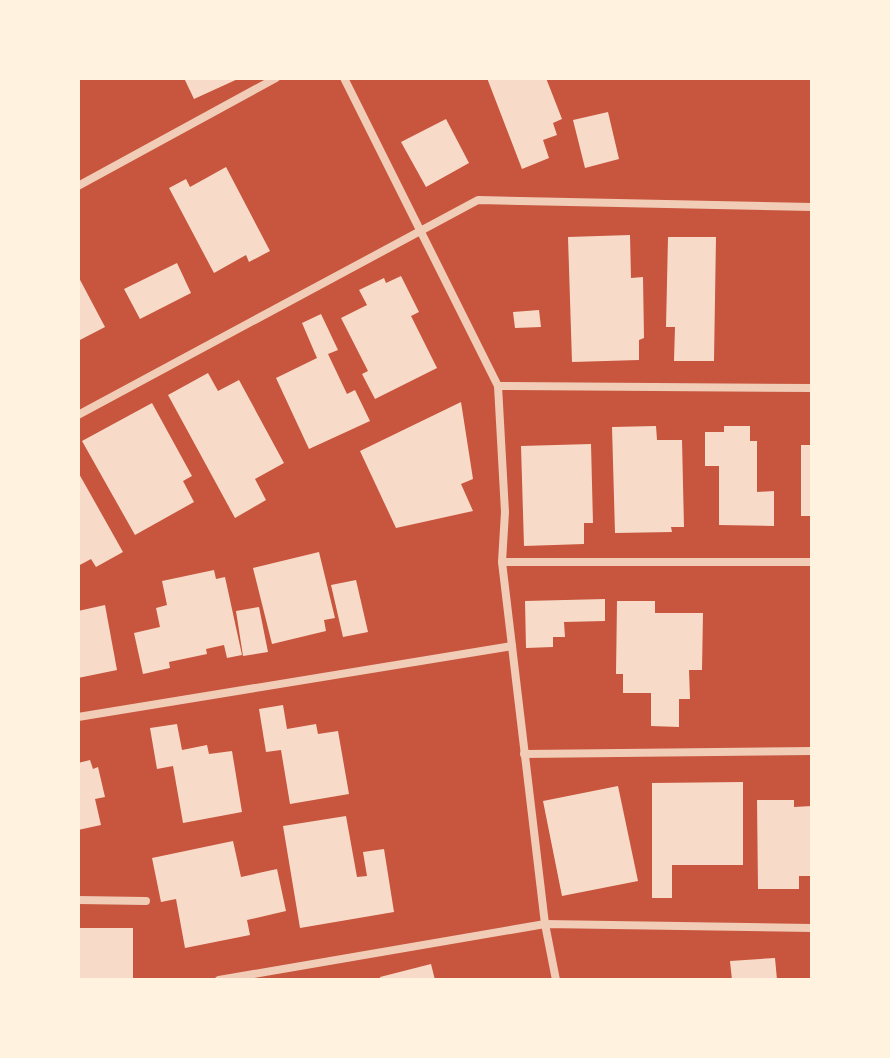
<svg xmlns="http://www.w3.org/2000/svg" width="890" height="1058" viewBox="0 0 890 1058" font-family="'Asap Condensed',sans-serif">
<style>
.building{fill:#f7dbc8}
.lines{fill:none;stroke-linecap:round;stroke-linejoin:round}
.minor{stroke:#f1ccb7;stroke-width:8}
</style>
<rect width="100%" height="100%" fill="#c8553d"/>
<!-- building -->
<g class="building">
<path d="M184,78h56l-46,21z"/>
<path d="M487,78h59l16,41 -9,4 4,12 -14,5 6,18 -27,11z"/>
<path d="M608,112l11,47 -34,9 -12,-48z"/>
<path d="M446,119l23,44 -43,24 -25,-45z"/>
<path d="M226,167l44,84 -21,11 -3,-7 -32,18 -45,-85 17,-9 4,8z"/>
<path d="M630,235l1,43 12,-1 1,61 -5,2v20l-67,2 -4,-125z"/>
<path d="M668,237h48l-2,124h-40l1,-34h-9z"/>
<path d="M177,263l14,30 -51,26 -16,-30z"/>
<path d="M78,276l27,51 -27,14z"/>
<path d="M401,276l18,36 -8,4 26,52 -62,31 -13,-25 6,-3 -27,-53 26,-13 -8,-15 25,-12 2,5z"/>
<path d="M539,310l2,17 -26,1 -2,-16z"/>
<path d="M321,314l17,36 -10,4 19,40 8,-4 15,31 -61,28 -33,-71 41,-20 -15,-35z"/>
<path d="M208,373l10,18 21,-11 45,83 -29,16 11,21 -31,18 -67,-123z"/>
<path d="M461,402l12,77 -12,5 12,27 -77,17 -36,-77z"/>
<path d="M152,403l40,73 -9,5 11,21 -59,33 -53,-94z"/>
<path d="M656,426l1,14h25l2,87h-13l1,5 -57,1 -3,-106z"/>
<path d="M724,426h26v15h7v51l17,-1v35l-55,-1v-59h-14v-34h19z"/>
<path d="M591,444l2,79h-9v21l-60,2 -3,-100z"/>
<rect x="801" y="445" width="11" height="71"/>
<path d="M78,472l45,80 -27,15 -5,-8 -13,7z"/>
<path d="M319,552l16,66 -11,2 2,11 -54,13 -19,-76z"/>
<path d="M214,570l2,9 9,-2 17,78 -15,3 -3,-13 -18,4 1,5 -38,8 1,6 -27,6 -9,-41 26,-6 -4,-19 11,-3 -5,-24z"/>
<path d="M356,580l12,52 -25,5 -12,-52z"/>
<path d="M605,599v22l-41,1 1,15h-12v10l-27,1 -1,-47z"/>
<path d="M617,601h38v12h48l-1,57h-13l1,29h-11v28l-28,-1v-33h-28v-19h-7z"/>
<path d="M105,605l12,65 -39,8v-67z"/>
<path d="M259,607l9,45 -25,4 -7,-45z"/>
<path d="M283,705l4,24 29,-5 2,10 20,-3 11,63 -59,10 -9,-54 -15,2 -7,-43z"/>
<path d="M177,724l5,26 25,-5 2,9 23,-3 10,61 -59,11 -10,-57 -16,3 -7,-41z"/>
<path d="M90,760l3,9 5,-2 7,30 -10,2 6,26 -23,5v-67z"/>
<path d="M743,782v83h-71v33h-20v-115z"/>
<path d="M618,786l20,95 -76,15 -19,-95z"/>
<path d="M757,800h37v7l18,-1v70h-13v13h-41z"/>
<path d="M346,816l11,61 10,-1 -4,-24 21,-3 10,63 -94,16 -17,-102z"/>
<path d="M233,841l8,36 36,-8 9,42 -39,9 3,15 -65,13 -9,-49 -15,3 -9,-44z"/>
<rect x="78" y="928" width="55" height="52"/>
<path d="M775,958l2,22h-45l-2,-19z"/>
<path d="M431,964l4,16h-54l-1,-3z"/>
</g>
<g class="lines">
<!-- minor -->
<g class="minor">
<path d="M344,78l154,308 7,126 -3,50 43,362 11,56"/>
<path d="M78,186l198,-108"/>
<path d="M498,386l314,2"/>
<path d="M78,415l400,-215 334,7"/>
<path d="M502,562h310"/>
<path d="M78,717l434,-71"/>
<path d="M524,754l288,-3"/>
<path d="M78,900l68,1"/>
<path d="M219,980l326,-56 267,4"/>
</g>
</g>
<!-- border -->
<rect width="890" height="1058" fill="none" stroke="#fff3e0" stroke-width="160"/>
</svg>
